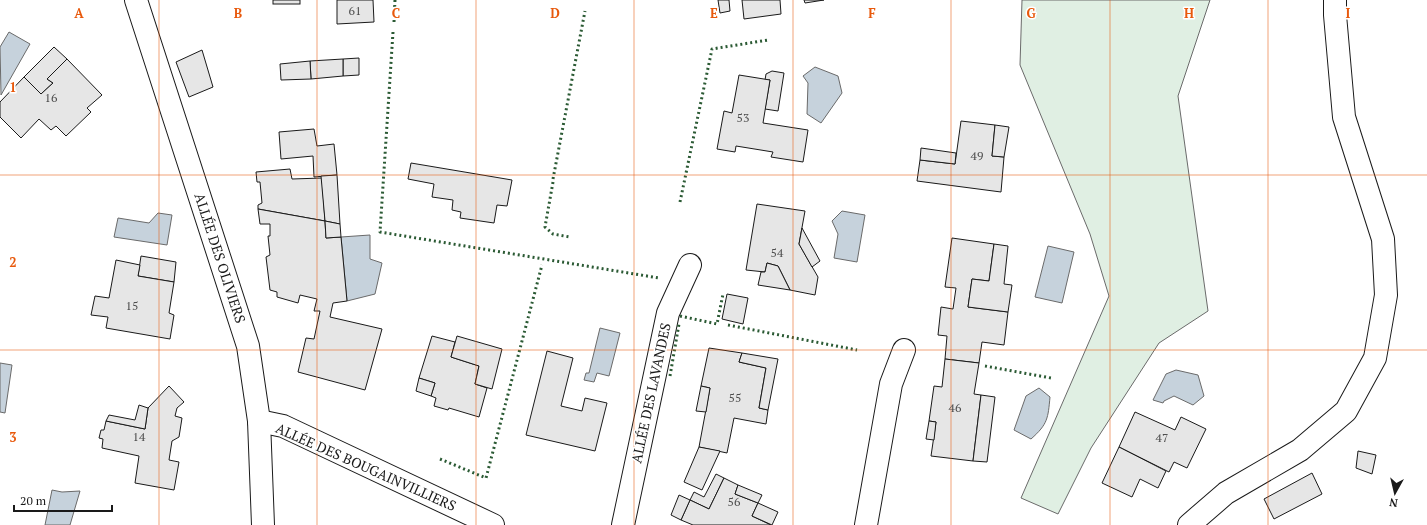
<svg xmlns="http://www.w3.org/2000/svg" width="1427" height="525" viewBox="0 0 1427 525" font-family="'PT Serif',serif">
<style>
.green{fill:#e0efe3;stroke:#6a6a6a}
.water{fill:#c6d2dc;stroke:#6a6a6a}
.building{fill:#e6e6e6;stroke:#1a1a1a}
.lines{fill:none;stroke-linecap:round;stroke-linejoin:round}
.minor-casing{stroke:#1a1a1a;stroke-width:24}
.minor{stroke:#fff;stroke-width:22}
.hedge{stroke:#2b5a34;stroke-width:3;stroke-dasharray:2 3;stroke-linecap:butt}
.grid{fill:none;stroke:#e8590c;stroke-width:1;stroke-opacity:0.55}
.labels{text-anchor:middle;stroke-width:3;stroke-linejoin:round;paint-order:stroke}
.number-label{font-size:12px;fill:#4d4d4d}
.street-label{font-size:14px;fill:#1a1a1a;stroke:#fff}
.grid-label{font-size:13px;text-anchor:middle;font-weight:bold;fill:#e8590c;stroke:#fff;stroke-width:3;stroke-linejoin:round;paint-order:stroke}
</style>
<rect width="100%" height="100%" fill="#fff"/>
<!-- green -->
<path class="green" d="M1022,0h188l-32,96 30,215 -49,32 -68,105 -33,66 -37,-16 88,-202 -19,-62 -70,-169z"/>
<!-- water -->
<g class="water">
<path d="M9,32l21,12 -29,51 -1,-48z"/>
<path d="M815,67l23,9 4,17 -21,30 -14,-9 1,-31 -5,-7z"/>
<path d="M842,211l23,4 -8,47 -23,-4 4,-24 -6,-13z"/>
<path d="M158,213l14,2 -5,30 -53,-8 4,-19 31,5z"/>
<path d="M370,235v24l12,4 -7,31 -28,7 -6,-64z"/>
<path d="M1048,246l26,6 -12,51 -27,-6z"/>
<path d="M600,328l20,5 -11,43 -12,-3 -3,9 -10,-2 2,-7h3z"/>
<path d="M0,363l12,2 -7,48 -5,-1z"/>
<path d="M1176,370l22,5 6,21 -11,9 -19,-9 -10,5 -1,2 -10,-3 13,-26z"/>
<path d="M1039,388l11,9c-2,21 -2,27 -19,42l-17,-9 12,-34z"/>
<path d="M52,490l10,2 18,-1 -10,34h-25z"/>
</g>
<!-- building -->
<g class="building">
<rect x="273" y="0" width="27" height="4"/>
<path d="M337,0h36l1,22 -37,2z"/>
<path d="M718,0h11l1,11 -10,2z"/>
<path d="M742,0h38l1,14 -37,5z"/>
<path d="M804,0h20l-19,3z"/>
<path d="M54,47l13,12 -20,20 6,4 -12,11 -17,-17z"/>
<path d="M202,50l11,37 -24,10 -13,-35z"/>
<path d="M359,58v17l-16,1v-17z"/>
<path d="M67,59l35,36 -15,13 4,4 -25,24 -10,-10 -5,4 -12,-11 -18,19 -21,-21v-15l24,-25 17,17 12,-11 -6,-4z"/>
<path d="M343,59v17l-32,3 -1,-18z"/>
<path d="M310,61l1,18 -30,1 -1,-16z"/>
<path d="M772,71l12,2 -6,38 -13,-2 5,-29h-5l1,-6z"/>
<path d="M739,75l31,5 -7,43 45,7 -5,32 -32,-5 2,-5 -37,-6 -1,6 -18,-3 7,-38 8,2z"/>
<path d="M961,121l34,4 -3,31 12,1 -3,35 -84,-11 3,-21 35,4z"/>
<path d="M995,125l14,2 -5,30 -12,-1z"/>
<path d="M314,129l3,17 17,-2 3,31 -23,2 -1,-21 -32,3 -2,-27z"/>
<path d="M921,148l35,5 -1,11 -35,-4z"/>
<path d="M411,163l101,17 -5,26 -10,-1 -3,18 -34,-5 1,-6 -9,-2 1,-10 -21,-3 2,-13 -26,-5z"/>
<path d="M290,169l2,10 30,-1 3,43 -67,-12v-4l4,-2 -2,-21h-3l-1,-10z"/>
<path d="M337,175l3,49 -15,-3 -4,-45z"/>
<path d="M757,204l48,7 -6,33 19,33 -3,18 -25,-5 -12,-24 -11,-3 -2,9 -19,-2z"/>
<path d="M258,209l67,12 1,17 15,-1 6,64 -14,2 -3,14 52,12 -17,61 -67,-18 8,-34 8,1 6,-28h-6l3,-12 -17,-4 -2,8 -21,-6v-5l-7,-2 -4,-33 4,-2 -2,-19h2v-12h-10z"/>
<path d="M325,221l15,3 1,13 -15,1z"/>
<path d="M802,228l18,33 -8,6 -13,-23z"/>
<path d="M952,238l42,6 -5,37 -17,-2 -4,28 40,5 -4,33 -22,-3 -3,21 -34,-4 2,-23 -9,-1 3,-28 12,2 3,-21 -11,-1z"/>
<path d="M994,244l14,2 -4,38 8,1 -4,27 -40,-5 4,-28 17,2z"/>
<path d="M141,256l35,6 -2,20 -36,-6z"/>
<path d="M116,260l24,5 -2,11 36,6 -5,31 5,2 -4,24 -64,-11 2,-11 -17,-2 4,-19 14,2z"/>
<path d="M767,263l11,3 12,24 -32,-5 3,-13h4z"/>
<path d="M727,294l21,4 -5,26 -21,-5z"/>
<path d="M432,336l23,6 -4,15 28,9 -4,18 12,4 -8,29 -30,-9 -1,2 -14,-4 2,-8 -5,-2 4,-13 -16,-5z"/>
<path d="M457,336l45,13 -10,40 -17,-5 4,-18 -28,-9z"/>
<path d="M709,348l33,5 -3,9 27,6 -7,40 9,2 -2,14 -32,-6 -7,35 -28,-6 11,-59 -9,-2z"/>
<path d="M547,351l26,7 -12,48 21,5 3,-13 22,5 -12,48 -69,-16z"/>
<path d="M742,353l36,6 -10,51 -9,-2 7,-40 -27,-6z"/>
<path d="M945,359l34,4 -5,31 7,1 -8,66 -42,-5 5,-34 -7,-1 5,-35 8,1z"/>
<path d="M419,378l16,5 -4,13 -15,-5z"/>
<path d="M169,386l15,16 -7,6 -2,8 7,2 -3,19 -7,4 -3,19 10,2 -5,28 -39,-7 4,-27 -37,-8 1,-9 -4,-1 2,-8h3l2,-9 39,8 3,-21z"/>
<path d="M701,386l9,2 -4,24 -10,-1z"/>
<path d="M981,395l14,2 -8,65 -14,-1z"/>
<path d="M139,405l9,3 -3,21 -39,-8 3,-6 26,5z"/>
<path d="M1135,412l40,18 6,-13 25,12 -19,39 -13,-6 -5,10 -50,-25z"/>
<path d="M929,421l7,1 -2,18 -8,-1z"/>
<path d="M699,447l21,4 -18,39 -18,-8z"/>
<path d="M1119,447l47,24 -8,17 -18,-9 -8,18 -30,-14z"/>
<path d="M1358,451l18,4 -4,19 -16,-6z"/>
<path d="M1312,473l10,21 -48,25 -10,-20z"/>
<path d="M716,474l8,4 -15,31 -19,-9 4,-8 10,5z"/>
<path d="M724,478l14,7 -3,9 23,9 -6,13 19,9h-78l-12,-5 9,-20 19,9z"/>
<path d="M738,485l24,10 -4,8 -23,-9z"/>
<path d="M679,495l11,5 -9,20 -10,-5z"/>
<path d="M758,503l20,9 -6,13 -20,-9z"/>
</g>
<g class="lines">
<defs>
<g id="minor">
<path d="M136,0l112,346 11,75 4,104"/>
<path d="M259,421l24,5 210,99"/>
<path d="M623,525l45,-212 22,-48"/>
<path d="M866,525l25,-141 13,-34"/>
<path d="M1189,525l37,-32 74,-43 46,-39 29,-53 11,-63 -3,-56 -39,-122 -9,-102v-15"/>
</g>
</defs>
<!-- minor casing -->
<use href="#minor" class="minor-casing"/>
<!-- minor -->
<use href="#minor" class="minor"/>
<!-- hedge -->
<g class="hedge">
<path d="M394,22l1,-22"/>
<path d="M393,32l-13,200 279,46"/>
<path d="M553,179l32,-168"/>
<path d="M553,182l-8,45 8,7 17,3"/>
<path d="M680,202l32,-153 56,-9"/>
<path d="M680,316l37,8 6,-30"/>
<path d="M728,325l129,25"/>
<path d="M985,366l66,12"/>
<path d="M670,376l9,-52"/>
<path d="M440,459l46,19 56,-213"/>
</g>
</g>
<!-- grid -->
<path class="grid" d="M159,0v525M317,0v525M476,0v525M634,0v525M793,0v525M951,0v525M1110,0v525M1268,0v525M0,175h1427M0,350h1427"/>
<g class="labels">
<!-- number labels -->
<g class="number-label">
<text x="355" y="15">61</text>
<text x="51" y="102">16</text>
<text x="743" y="122">53</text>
<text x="977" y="160">49</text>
<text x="777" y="257">54</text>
<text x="132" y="310">15</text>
<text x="735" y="402">55</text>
<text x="955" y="412">46</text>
<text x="139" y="441">14</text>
<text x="1162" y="442">47</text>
<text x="734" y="506">56</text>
</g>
<!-- street labels -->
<g class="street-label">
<text transform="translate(220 258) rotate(72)" y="5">ALLÉE DES OLIVIERS</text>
<text transform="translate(651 393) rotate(-78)" y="5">ALLÉE DES LAVANDES</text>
<text transform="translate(366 467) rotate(24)" y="5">ALLÉE DES BOUGAINVILLIERS</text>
</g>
</g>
<g class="grid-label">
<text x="79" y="18">A</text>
<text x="238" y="18">B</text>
<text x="396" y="18">C</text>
<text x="555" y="18">D</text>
<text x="714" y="18">E</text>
<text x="872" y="18">F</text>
<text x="1031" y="18">G</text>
<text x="1189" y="18">H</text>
<text x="1348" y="18">I</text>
<text x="13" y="92">1</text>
<text x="13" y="267">2</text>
<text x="13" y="442">3</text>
</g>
<!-- north arrow -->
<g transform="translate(1395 493) rotate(188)" stroke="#ffffff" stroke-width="3" paint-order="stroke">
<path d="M0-3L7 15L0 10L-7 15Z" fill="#1a1a1a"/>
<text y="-6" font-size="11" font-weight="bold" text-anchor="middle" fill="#1a1a1a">N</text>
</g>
<!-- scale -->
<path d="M14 505v6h98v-6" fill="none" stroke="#1a1a1a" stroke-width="2"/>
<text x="20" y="505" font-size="12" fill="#1a1a1a" stroke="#ffffff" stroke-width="3" paint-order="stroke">20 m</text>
</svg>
